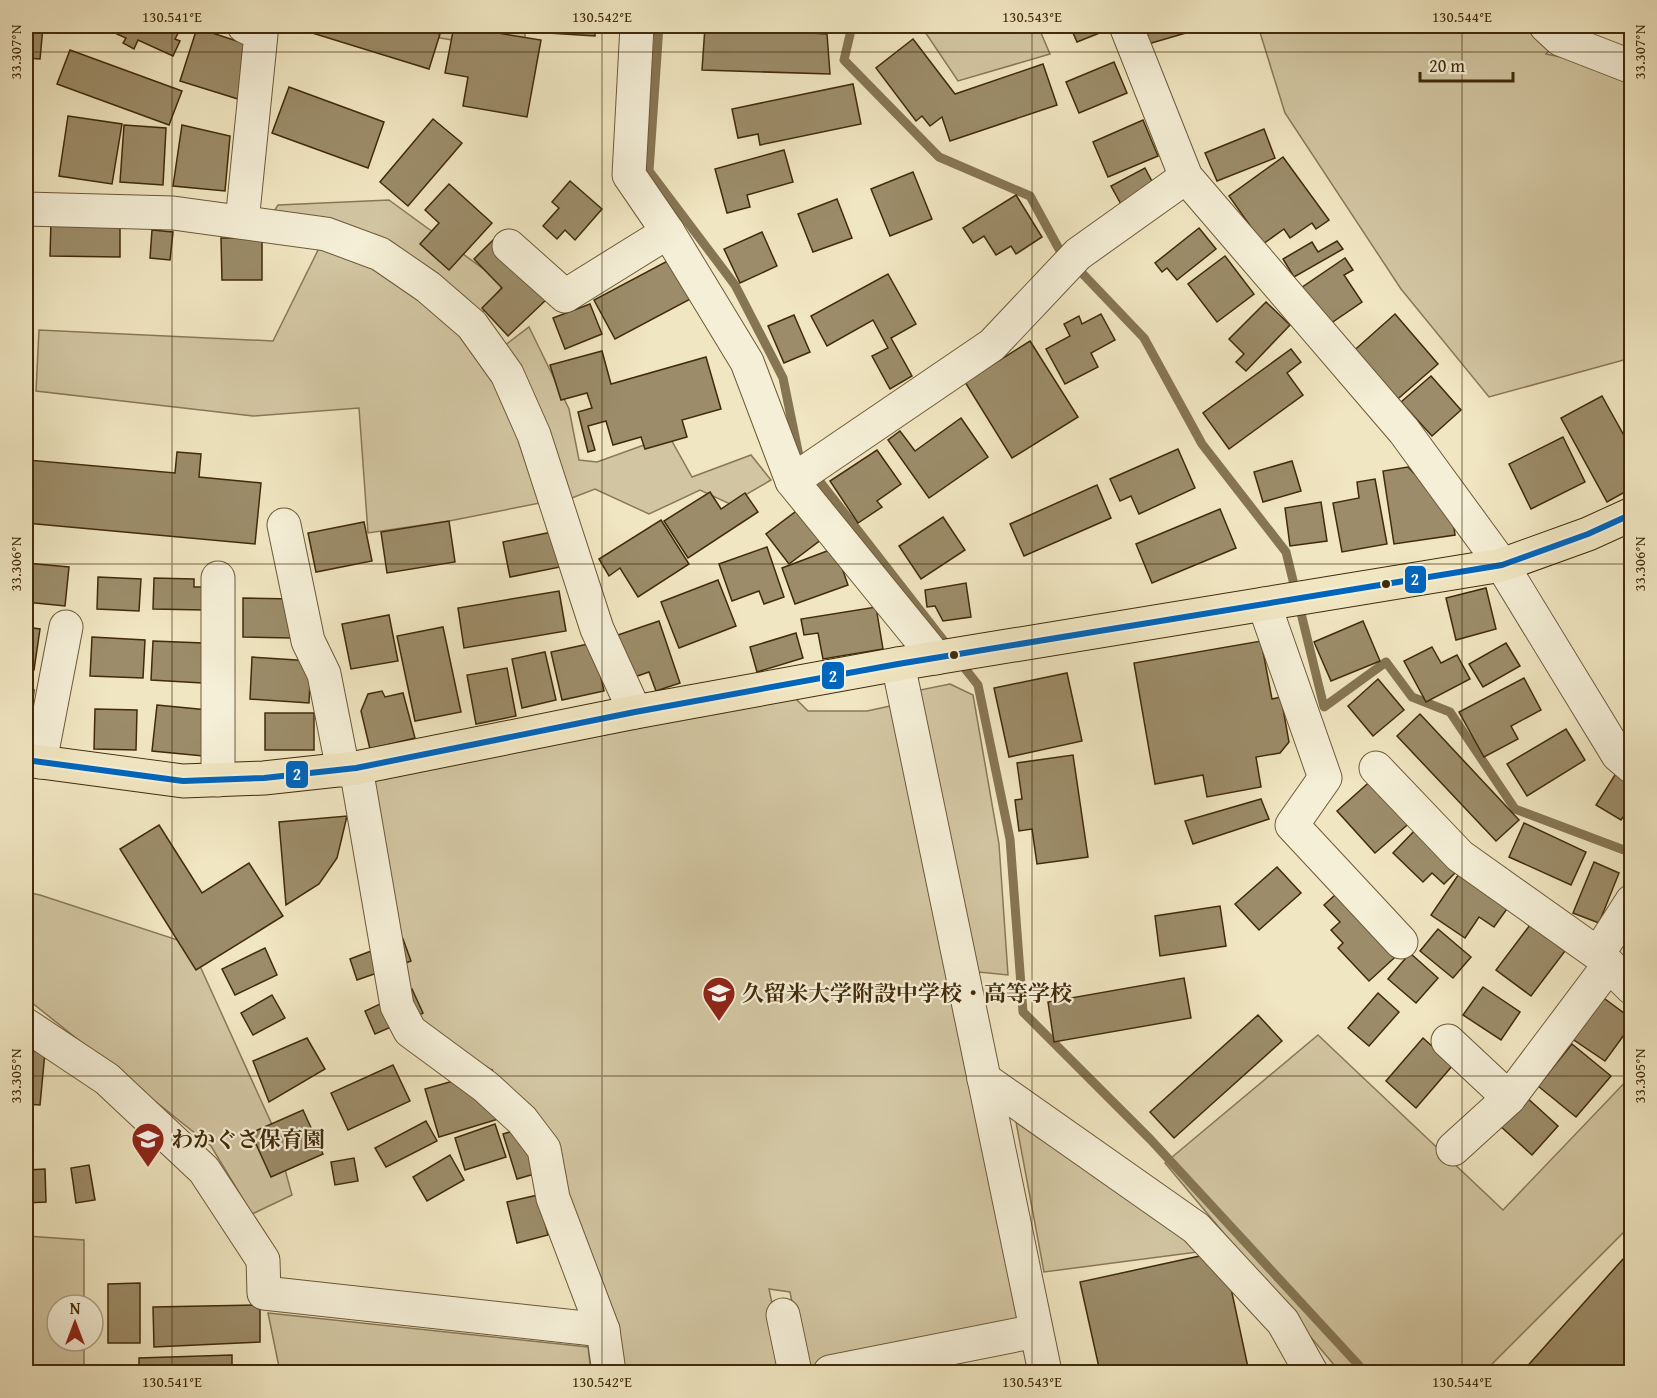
<svg xmlns="http://www.w3.org/2000/svg" width="1657" height="1398" viewBox="0 0 1657 1398" font-family="'Gentium Book Plus','Noto Serif JP',serif">
<style>
.green{fill:#d2c6a2;stroke:#8a7856;stroke-width:1.5}
.lines{fill:none;stroke-linecap:round;stroke-linejoin:round}
.stream{stroke:#867553;stroke-width:9}
.building{fill:#9c8c69;stroke:#412b0a;stroke-width:1.5}
.minor-casing{stroke:#6d5a38;stroke-width:35}
.major-casing{stroke:#412b0a;stroke-width:35}
.minor{stroke:#f5efd7;stroke-width:33}
.major{stroke:#f0e6c1;stroke-width:33}
.bus-1-casing{stroke:#f5efd7;stroke-width:10}
.bus-1{stroke:#0065bd;stroke-width:6}
.ticks{fill:none;stroke:#412b0a;stroke-width:1.5;stroke-opacity:0.45}
.bus-dot{fill:#412b0a;stroke:#f5efd7;stroke-width:2}
.labels{text-anchor:middle;stroke-width:4.5;stroke-linejoin:round;paint-order:stroke}
.poi-label{font-size:22px;font-weight:bold;fill:#412b0a;stroke:#f5efd7;text-anchor:start}
.line-badge{stroke:#f5efd7;stroke-width:2}
.badge-label{font-size:16px;text-anchor:middle;font-weight:bold;fill:#fff}
.neatline{fill:none;stroke:#412b0a;stroke-width:2}
.ticks-label{font-size:15px;text-anchor:middle;fill:#412b0a}
</style>
<rect width="100%" height="100%" fill="#f0e6c1"/>
<filter id="stains"><feTurbulence type="fractalNoise" baseFrequency=".00333" numOctaves="4"/><feColorMatrix values="0 0 0 0 .2 0 0 0 0 .09 0 0 0 0 .02 0 0 0 .5 -.17"/></filter>
<radialGradient id="worn" r=".72"><stop offset=".6" stop-color="#630" stop-opacity="0"/><stop offset="1" stop-color="#630" stop-opacity=".3"/></radialGradient>
<!-- green -->
<g class="green">
<path d="M398,26h127v26l-127,-21z"/>
<path d="M933,26h105l12,28 -92,27 -35,-52z"/>
<path d="M1258,26h288l14,13 -14,15 85,17v291l-4,-3 -138,38 -88,-108 -116,-176z"/>
<path d="M389,200l115,84 -27,36 -44,-36 -165,-63 10,-16z"/>
<path d="M326,234l146,91 83,175 -106,21 -81,12 -9,-125 -106,8 -217,-25 3,-61 234,11z"/>
<path d="M529,327l40,82 10,51 18,2 72,-26 23,41 59,-22 20,25 -41,24 -30,-14 -51,24 -54,-25 -31,12 -64,-152z"/>
<path d="M950,684l23,11 26,149 9,131 -39,-4 -54,-280z"/>
<path d="M792,695l16,16h59l28,-6 131,622 -221,42 -15,-77 -21,-3 17,83h-167l-69,-226 -58,-76 -75,-46 -53,-251z"/>
<path d="M26,892l14,3 150,49 84,185 18,66 -40,19 -41,-68 -185,-148z"/>
<path d="M1318,1035l185,175 128,-134v149l-147,147h-144l-175,-209z"/>
<path d="M1016,1122l189,129 -161,21z"/>
<path d="M26,1236l58,4v65h-27v36h27v31h-58z"/>
<path d="M268,1313l320,34 3,25h-311z"/>
</g>
<g class="lines">
<!-- stream -->
<g class="stream">
<path d="M659,26l-10,145 86,114 48,93 16,78 4,5"/>
<path d="M852,26l-8,34 95,97 91,39 29,53 85,89 58,106 84,108 38,155 62,-45 26,35 38,15 65,97 117,44"/>
<path d="M814,474l137,176"/>
<path d="M959,661l19,24 32,154 13,173 127,127 215,233"/>
</g>
</g>
<!-- building -->
<g class="building">
<path d="M26,26l17,1 -3,32 -14,-1z"/>
<path d="M120,26h62l-7,13 5,2 -7,15 -35,-16 -4,9 -11,-6 3,-5 -9,-4z"/>
<path d="M311,26h100l29,8 -11,35 -120,-37z"/>
<path d="M454,26l87,14 -14,77 -64,-11 5,-29 -23,-4z"/>
<path d="M532,26h63v10l-63,-4z"/>
<path d="M893,26h20l-16,7z"/>
<path d="M1070,26h41l1,2 -35,14z"/>
<path d="M1143,26h59l1,2 -55,16z"/>
<path d="M705,27l122,7 3,40 -128,-4z"/>
<path d="M197,28l58,19 -17,52 -58,-18z"/>
<path d="M913,39l42,55 88,-30 14,41 -107,36 -8,-24 -12,9 -8,-10 -6,5 -40,-53z"/>
<path d="M70,50l112,41 -13,34 -112,-41z"/>
<path d="M1114,62l13,31 -48,20 -13,-31z"/>
<path d="M853,84l8,40 -101,21 -2,-11 -20,4 -6,-29z"/>
<path d="M289,87l95,35 -16,46 -96,-35z"/>
<path d="M68,116l54,8 -10,60 -53,-8z"/>
<path d="M433,119l29,24 -54,63 -28,-24z"/>
<path d="M1143,120l15,36 -50,21 -15,-35z"/>
<path d="M124,125l42,3 -3,57 -43,-3z"/>
<path d="M182,125l48,11 -5,55 -52,-5z"/>
<path d="M1264,129l11,29 -58,23 -12,-28z"/>
<path d="M784,150l9,32 -46,13 3,12 -23,6 -12,-44z"/>
<path d="M1283,157l46,63 -13,9 -4,-6 -22,15 -6,-9 -21,15 -34,-48z"/>
<path d="M1145,168l10,19 -33,19 -11,-20z"/>
<path d="M913,172l19,47 -42,17 -19,-47z"/>
<path d="M570,181l32,28 -27,31 -10,-10 -8,9 -14,-13 16,-18 -7,-6z"/>
<path d="M449,184l43,39 -43,47 -29,-26 19,-21 -14,-13z"/>
<path d="M1016,195l26,42 -26,17 -5,-8 -15,9 -12,-19 -11,7 -10,-15z"/>
<path d="M837,199l15,39 -39,14 -15,-38z"/>
<path d="M51,222l69,1v34l-70,-1z"/>
<path d="M1199,228l17,21 -39,31 -10,-12 -5,4 -7,-9z"/>
<path d="M152,230l21,2 -3,28 -20,-2z"/>
<path d="M762,232l15,34 -37,17 -16,-34z"/>
<path d="M221,238h41v42h-40z"/>
<path d="M493,240l55,58 -40,38 -26,-28 20,-20 -28,-29z"/>
<path d="M1337,241l6,8 -49,28 -11,-18 29,-17 6,10z"/>
<path d="M1225,256l29,38 -37,28 -29,-38z"/>
<path d="M675,257l21,39 -81,43 -21,-39z"/>
<path d="M1345,258l8,12 -9,5 18,27 -38,26 -26,-38z"/>
<path d="M888,274l28,50 -25,14 21,38 -22,13 -18,-33 16,-8 -15,-28 -46,26 -16,-30z"/>
<path d="M1266,302l24,23 -44,46 -10,-9 8,-8 -15,-15z"/>
<path d="M590,304l12,30 -37,15 -12,-31z"/>
<path d="M1101,314l14,26 -24,13 7,14 -33,17 -19,-35 24,-13 -6,-12 15,-8 3,8z"/>
<path d="M1395,314l43,50 -46,40 -43,-49z"/>
<path d="M794,315l16,37 -26,11 -16,-37z"/>
<path d="M1030,341l48,76 -66,41 -47,-76z"/>
<path d="M1291,349l10,13 -14,11 16,22 -74,54 -26,-36z"/>
<path d="M602,351l9,33 95,-27 15,52 -39,11 5,17 -42,12 -4,-12 -28,8 -7,-24 -18,5 7,24 -7,2 -10,-40 14,-4 -5,-15 -26,7 -11,-35z"/>
<path d="M1431,376l30,34 -29,26 -31,-34z"/>
<path d="M1602,396l30,54v38l-25,14 -46,-84z"/>
<path d="M961,418l27,39 -59,41 -41,-58 12,-9 15,20z"/>
<path d="M1563,437l22,45 -54,27 -22,-45z"/>
<path d="M1178,449l17,39 -56,26 -8,-18 -11,5 -10,-22z"/>
<path d="M877,450l24,34 -24,17 5,6 -24,16 -28,-42z"/>
<path d="M177,452l24,2 -2,23 62,6 -6,61 -229,-21 2,-63 147,13z"/>
<path d="M1292,461l9,30 -38,11 -9,-30z"/>
<path d="M1408,467l44,46 3,22 -61,9 -11,-73z"/>
<path d="M1375,479l12,65 -45,8 -9,-49 26,-5 -2,-16z"/>
<path d="M1097,485l14,33 -87,38 -14,-32z"/>
<path d="M710,492l11,17 24,-16 13,19 -70,46 -24,-37z"/>
<path d="M1321,502l6,39 -37,5 -5,-38z"/>
<path d="M799,509l23,30 -33,25 -23,-30z"/>
<path d="M1220,509l16,39 -84,35 -16,-39z"/>
<path d="M943,517l22,33 -44,29 -22,-33z"/>
<path d="M661,520l28,44 -51,33 -18,-29 -11,8 -10,-17z"/>
<path d="M449,521l6,41 -68,11 -6,-41z"/>
<path d="M364,522l8,39 -56,11 -8,-39z"/>
<path d="M557,531l8,35 -55,11 -7,-35z"/>
<path d="M767,547l17,50 -20,7 -5,-13 -27,10 -13,-37z"/>
<path d="M835,548l13,37 -53,19 -13,-36z"/>
<path d="M26,563l43,4 -4,39 -39,-4z"/>
<path d="M98,577l43,2 -2,32 -42,-2z"/>
<path d="M154,578l40,1v8h11l-1,23 -51,-1z"/>
<path d="M718,580l18,46 -57,22 -18,-46z"/>
<path d="M966,583l5,34 -28,4 -8,-15 -8,1 -2,-17z"/>
<path d="M1486,588l10,41 -40,11 -10,-42z"/>
<path d="M559,591l7,40 -102,17 -6,-40z"/>
<path d="M243,598l50,1 -1,39 -49,-1z"/>
<path d="M876,607l7,42 -60,10 -5,-26 -14,2 -3,-16z"/>
<path d="M389,615l9,46 -47,8 -9,-45z"/>
<path d="M659,621l21,62 -24,8 -7,-19 -23,8 -14,-43z"/>
<path d="M1363,621l17,40 -49,20 -17,-39z"/>
<path d="M26,627l14,2 -6,41 -8,-1z"/>
<path d="M443,627l18,85 -46,9 -18,-85z"/>
<path d="M796,633l7,25 -46,14 -7,-25z"/>
<path d="M92,637l53,3 -2,38 -53,-2z"/>
<path d="M153,641l50,2 -1,40 -51,-3z"/>
<path d="M1261,641l11,58 9,-2 8,45 -9,11 -24,4 5,30 -54,10 -4,-22 -48,9 -21,-121z"/>
<path d="M593,643l11,48 -42,9 -11,-48z"/>
<path d="M1506,643l14,23 -37,21 -14,-23z"/>
<path d="M1432,647l9,16 16,-8 13,24 -44,23 -22,-41z"/>
<path d="M545,652l11,48 -34,8 -10,-49z"/>
<path d="M252,657l59,4 -2,42 -59,-4z"/>
<path d="M507,668l9,48 -40,8 -9,-49z"/>
<path d="M1067,673l15,68 -73,16 -15,-69z"/>
<path d="M1524,678l17,32 -30,16 7,13 -34,18 -25,-45z"/>
<path d="M1378,679l26,31 -31,26 -25,-30z"/>
<path d="M26,689l8,1 -4,39 -4,-1z"/>
<path d="M382,691l3,6 18,-4 12,45 -45,11 -9,-38 7,-17z"/>
<path d="M157,705l51,5 -5,46 -51,-5z"/>
<path d="M95,709l42,1 -1,40 -42,-1z"/>
<rect x="265" y="713" width="49" height="37"/>
<path d="M1420,714l99,106 -23,21 -99,-105z"/>
<path d="M1566,729l19,31 -58,36 -20,-32z"/>
<path d="M1073,755l15,102 -51,7 -5,-35 -13,2 -4,-31 7,-1 -5,-36z"/>
<path d="M1620,767l12,7v30l-11,16 -25,-15z"/>
<path d="M1375,777l38,43 -38,33 -38,-42z"/>
<path d="M1261,799l8,20 -76,25 -8,-23z"/>
<path d="M347,816l-10,42 -18,26 -33,21 -7,-83z"/>
<path d="M1524,823l62,29 -15,33 -62,-28z"/>
<path d="M159,825l43,68 47,-30 34,53 -87,54 -76,-121z"/>
<path d="M1418,827l42,41 -16,16 -12,-11 -9,9 -30,-29z"/>
<path d="M1594,862l25,11 -20,50 -26,-10z"/>
<path d="M1277,867l24,26 -42,37 -24,-26z"/>
<path d="M1463,868l49,34 -18,25 -15,-10 -14,21 -34,-23z"/>
<path d="M1346,885l58,64 -35,32 -31,-33 5,-5 -12,-13 9,-8 -16,-17z"/>
<path d="M1220,906l6,40 -66,10 -5,-40z"/>
<path d="M1530,925l35,26 -34,45 -35,-26z"/>
<path d="M1438,929l33,28 -18,21 -33,-27z"/>
<path d="M403,939l8,22 -54,19 -7,-21z"/>
<path d="M265,948l12,27 -42,20 -13,-26z"/>
<path d="M1410,953l28,25 -22,25 -28,-24z"/>
<path d="M1184,978l7,40 -137,24 -6,-40z"/>
<path d="M1483,987l37,25 -19,28 -38,-25z"/>
<path d="M412,989l11,24 -48,21 -10,-23z"/>
<path d="M1378,993l21,19 -30,34 -21,-18z"/>
<path d="M272,995l13,23 -32,17 -12,-22z"/>
<path d="M1601,996l31,23v5l-27,37 -34,-23z"/>
<path d="M1258,1015l24,26 -108,97 -24,-26z"/>
<path d="M307,1038l18,31 -56,33 -16,-41z"/>
<path d="M1423,1038l30,27 -37,43 -30,-27z"/>
<path d="M1572,1044l39,32 -35,41 -38,-31z"/>
<path d="M26,1050l19,2 -5,53 -14,-1z"/>
<path d="M393,1065l17,36 -62,29 -17,-37z"/>
<path d="M492,1070l13,47 -66,20 -14,-48z"/>
<path d="M1524,1095l34,31 -26,29 -34,-31z"/>
<path d="M303,1110l20,44 -52,23 -20,-44z"/>
<path d="M426,1121l11,20 -51,26 -11,-19z"/>
<path d="M495,1124l11,33 -41,13 -10,-32z"/>
<path d="M523,1128l15,45 -21,6 -14,-45z"/>
<path d="M450,1155l14,25 -37,21 -14,-24z"/>
<path d="M354,1158l4,23 -23,4 -4,-23z"/>
<path d="M89,1165l6,35 -19,3 -5,-35z"/>
<path d="M45,1169l1,33 -20,1v-33z"/>
<path d="M538,1195l10,40 -31,8 -10,-41z"/>
<path d="M1632,1249v123h-110z"/>
<path d="M1223,1251l26,121h-149l-20,-90z"/>
<path d="M140,1283v60h-32v-59z"/>
<path d="M260,1305v37l-106,5 -1,-40z"/>
<path d="M232,1355v17h-93v-14z"/>
</g>
<g class="lines">
<defs>
<g id="minor">
<path d="M637,26l-8,149 39,57 79,130 45,119 144,177"/>
<path d="M1126,26l60,151 218,254 98,134 116,190 14,12"/>
<path d="M1546,26l14,13 72,28"/>
<path d="M26,209l147,4 153,21 54,20 48,33 44,38 35,49 27,61 63,194 38,83"/>
<path d="M242,222l19,-188 -17,-8"/>
<path d="M509,246l56,50 103,-64"/>
<path d="M792,481l200,-136 86,-91 108,-77"/>
<path d="M284,525l24,116 16,33 19,96"/>
<path d="M218,578v202"/>
<path d="M1264,604l61,174 -33,47 109,117"/>
<path d="M898,664l147,708"/>
<path d="M40,762l26,-135"/>
<path d="M356,768l41,238 13,25 76,56 36,33 22,29 9,49 50,132 6,42"/>
<path d="M1376,768l84,88 138,98 34,-53"/>
<path d="M1598,954l34,34"/>
<path d="M26,1025l81,54 97,91 59,90 1,33 339,37"/>
<path d="M1448,1041l61,57"/>
<path d="M984,1079l212,149 87,94 28,50"/>
<path d="M1453,1149l56,-51 100,-133"/>
<path d="M783,1315l12,57"/>
<path d="M830,1372l206,-41"/>
</g>
<path id="major" d="M26,760l157,21 81,-3 92,-10 279,-56 263,-48 604,-99 86,-31 44,-20"/>
</defs>
<!-- minor casing -->
<use href="#minor" class="minor-casing"/>
<!-- major casing -->
<use href="#major" class="major-casing"/>
<!-- minor -->
<use href="#minor" class="minor"/>
<!-- major -->
<use href="#major" class="major"/>
<defs>
<path id="bus-1" d="M26,760l157,21 81,-3 92,-10 279,-56 263,-48 604,-99 86,-31 44,-20"/>
</defs>
<!-- bus-1 casing -->
<use href="#bus-1" class="bus-1-casing"/>
<!-- bus-1 -->
<use href="#bus-1" class="bus-1"/>
</g>
<!-- ticks -->
<path class="ticks" d="M172,26v1346M602,26v1346M1032,26v1346M1462,26v1346M26,52h1606M26,564h1606M26,1076h1606"/>
<!-- icons -->
<defs>
<symbol id="school-pin" viewBox="-11 -11 22 30"><path d="M0 17L-7.5 6A9.5 9.5 0 1 1 7.5 6Z" fill="#8f2418" stroke="#f5efd7"/><path d="M0-5L7-2L0 1L-7-2ZM-4 1L0 2.5L4 1V4Q0 6-4 4Z" fill="#fff"/></symbol>
</defs>
<g fill-rule="evenodd">
<use href="#school-pin" x="700" y="974" width="38" height="52"/>
<use href="#school-pin" x="129" y="1120" width="38" height="52"/>
</g>
<!-- markers -->
<g class="bus-dot">
<circle cx="1386" cy="584" r="5"/>
<circle cx="954" cy="655" r="5"/>
</g>
<g class="labels">
<!-- poi labels -->
<g class="poi-label">
<text x="742" y="1001">久留米大学附設中学校・高等学校</text>
<text x="171" y="1147">わかぐさ保育園</text>
</g>
</g>
<g class="line-badge">
<rect x="1404" y="565" width="23" height="29" rx="6" fill="#0065bd"/>
<rect x="821" y="661" width="24" height="29" rx="6" fill="#0065bd"/>
<rect x="285" y="760" width="24" height="29" rx="6" fill="#0065bd"/>
</g>
<g class="badge-label">
<text x="1415" y="585">2</text>
<text x="833" y="682">2</text>
<text x="297" y="780">2</text>
</g>
<!-- margin -->
<rect width="1657" height="1398" fill="none" stroke="#f0e6c1" stroke-width="66"/>
<!-- north arrow -->
<g transform="translate(75 1323)"><circle r="28" fill="#f5efd7" stroke="#ada185" stroke-width="1.5"/>
<path d="M0-4.5L10 22L0 15L-10 22Z" fill="#8f2418"/>
<text y="-9" font-size="16" font-weight="bold" text-anchor="middle" fill="#412b0a">N</text>
</g>
<!-- scale -->
<path d="M1420 72v9h93v-9" fill="none" stroke="#412b0a" stroke-width="3"/>
<text x="1429" y="72" font-size="18" fill="#412b0a" stroke="#f5efd7" stroke-width="4.5" paint-order="stroke">20 m</text>
<rect x="33" y="33" width="1591" height="1332" class="neatline"/>
<g class="ticks-label">
<text x="172" y="22">130.541°E</text>
<text x="602" y="22">130.542°E</text>
<text x="1032" y="22">130.543°E</text>
<text x="1462" y="22">130.544°E</text>
<text transform="translate(16 52) rotate(-90)" y="5">33.307°N</text>
<text transform="translate(1640 52) rotate(-90)" y="5">33.307°N</text>
<text transform="translate(16 564) rotate(-90)" y="5">33.306°N</text>
<text transform="translate(1640 564) rotate(-90)" y="5">33.306°N</text>
<text transform="translate(16 1076) rotate(-90)" y="5">33.305°N</text>
<text transform="translate(1640 1076) rotate(-90)" y="5">33.305°N</text>
<text x="172" y="1387">130.541°E</text>
<text x="602" y="1387">130.542°E</text>
<text x="1032" y="1387">130.543°E</text>
<text x="1462" y="1387">130.544°E</text>
</g>
<rect width="100%" height="100%" filter="url(#stains)"/>
<rect width="100%" height="100%" fill="url(#worn)"/>
</svg>
